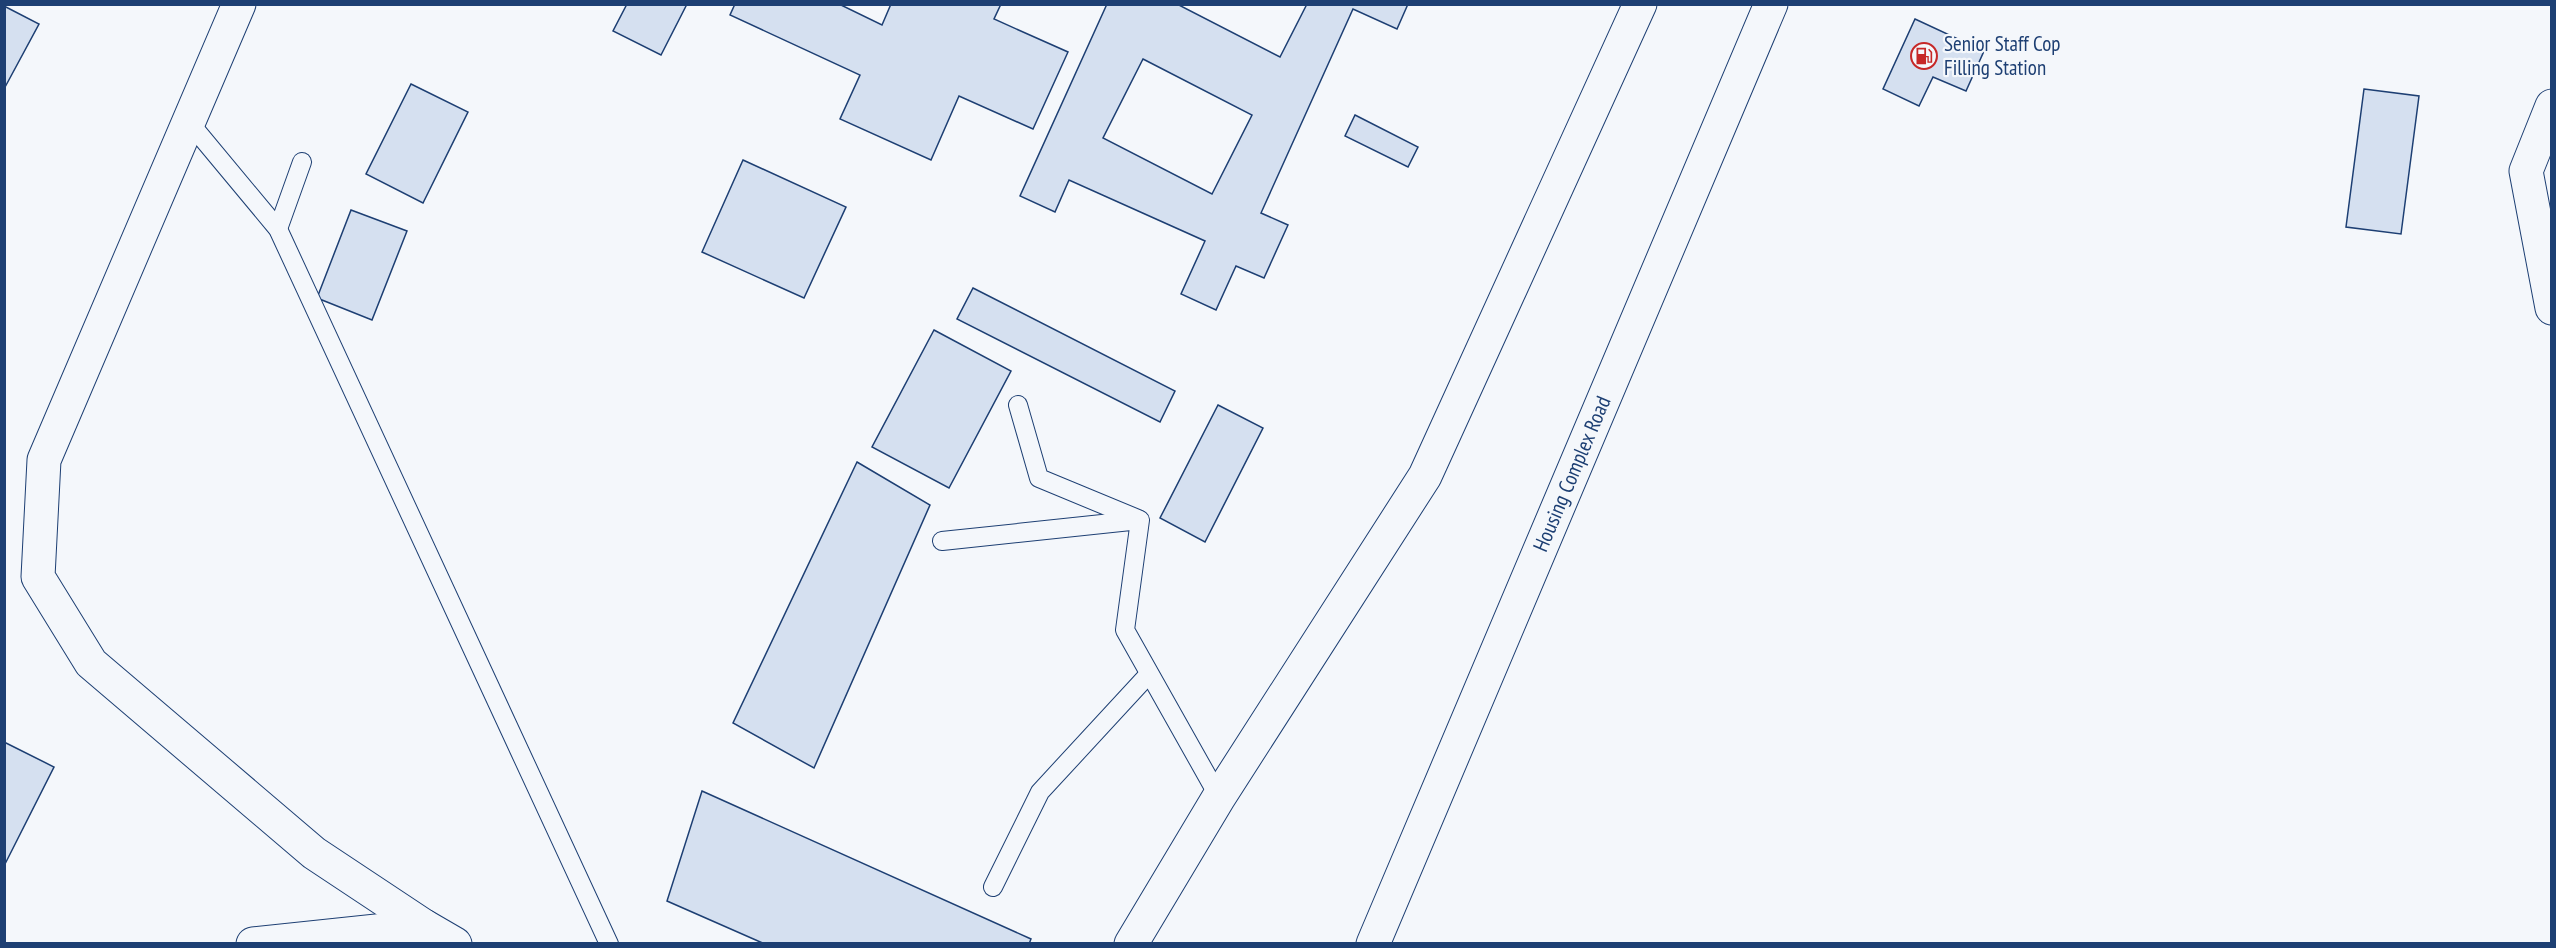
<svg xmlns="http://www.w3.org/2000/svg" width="2556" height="948" viewBox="0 0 2556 948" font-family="'PT Sans Narrow',sans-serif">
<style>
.building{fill:#d5e0f0;stroke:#1d3f73;stroke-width:1.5;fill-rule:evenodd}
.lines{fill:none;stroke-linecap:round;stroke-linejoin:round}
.service-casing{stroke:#1d3f73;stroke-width:20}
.minor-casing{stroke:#1d3f73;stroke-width:35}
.tertiary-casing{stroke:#1d3f73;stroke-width:35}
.service{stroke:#f4f7fb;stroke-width:18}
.minor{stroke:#f4f7fb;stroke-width:33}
.tertiary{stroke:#f4f7fb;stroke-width:33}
.labels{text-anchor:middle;stroke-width:4.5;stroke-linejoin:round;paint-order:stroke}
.poi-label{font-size:21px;fill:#1d3f73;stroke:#f4f7fb;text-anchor:start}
.street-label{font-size:21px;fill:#1d3f73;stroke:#f4f7fb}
</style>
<rect width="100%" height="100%" fill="#f4f7fb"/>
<!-- building -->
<g class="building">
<path d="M627,4h60l-26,51 -48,-24z"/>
<path d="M735,4h104l43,21 9,-21h110l-7,15 74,33 -35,77 -74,-33 -28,64 -91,-41 20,-44 -130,-60z"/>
<path d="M1107,4h70l103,53 27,-53h101l-11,25 -44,-20 -92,204 27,12 -24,53 -28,-12 -20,44 -35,-16 24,-53 -136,-61 -14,32 -35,-16zM1143,59l109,56 -40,79 -109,-56z"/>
<path d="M4,6l35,18 -35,65z"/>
<path d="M1915,19l69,32 -18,40 -33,-14 -14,29 -36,-17z"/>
<path d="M411,84l57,28 -45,91 -57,-29z"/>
<path d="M2364,89l55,7 -18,138 -55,-7z"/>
<path d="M1355,115l63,32 -10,20 -63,-31z"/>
<path d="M743,160l103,47 -42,91 -102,-46z"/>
<path d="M351,210l56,21 -35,89 -55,-22z"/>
<path d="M973,288l202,103 -15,31 -203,-103z"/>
<path d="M934,330l77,41 -62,117 -77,-41z"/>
<path d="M1218,405l45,23 -58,114 -45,-24z"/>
<path d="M857,462l73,43 -116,263 -81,-45z"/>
<path d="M4,742l50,25 -50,99z"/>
<path d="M702,791l329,148 -2,5h-264l-98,-43z"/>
</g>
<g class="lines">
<defs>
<g id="service">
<path d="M189,122l89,107 331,715"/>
<path d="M278,229l24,-67"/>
<path d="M1018,405l21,73 99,41"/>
<path d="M942,541l198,-21 -15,110 94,167"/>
<path d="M993,887l47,-95 108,-117"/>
</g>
<g id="minor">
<path d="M239,4l-195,456 -6,117 53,86 223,190 110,73 31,18"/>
<path d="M2552,106l-26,65 26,137"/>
<path d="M253,944l171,-18"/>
<path d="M1131,944l88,-147 206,-321 215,-472"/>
</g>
<path id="tertiary" d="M1373,944l398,-940"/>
</defs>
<!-- service casing -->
<use href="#service" class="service-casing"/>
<!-- minor casing -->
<use href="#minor" class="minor-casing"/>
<!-- tertiary casing -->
<use href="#tertiary" class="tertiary-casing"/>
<!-- service -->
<use href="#service" class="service"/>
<!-- minor -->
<use href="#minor" class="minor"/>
<!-- tertiary -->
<use href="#tertiary" class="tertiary"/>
</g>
<!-- icons -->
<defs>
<symbol id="fuel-ring" viewBox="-11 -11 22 22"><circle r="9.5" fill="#f4f7fb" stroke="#c62828" stroke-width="1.5"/><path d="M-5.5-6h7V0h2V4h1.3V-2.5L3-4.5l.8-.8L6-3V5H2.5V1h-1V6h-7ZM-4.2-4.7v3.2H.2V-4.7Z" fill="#c62828"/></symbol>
</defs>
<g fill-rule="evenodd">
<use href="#fuel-ring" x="1909" y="41" width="30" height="30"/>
</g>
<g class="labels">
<!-- poi labels -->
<g class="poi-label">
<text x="1944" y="51">Senior Staff Cop<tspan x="1944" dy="24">Filling Station</tspan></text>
</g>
<!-- street labels -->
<g class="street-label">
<text transform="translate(1572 474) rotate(-67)" y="7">Housing Complex Road</text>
</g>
</g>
<!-- border -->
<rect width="2556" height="948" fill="none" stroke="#1d3f73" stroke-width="12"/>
</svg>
